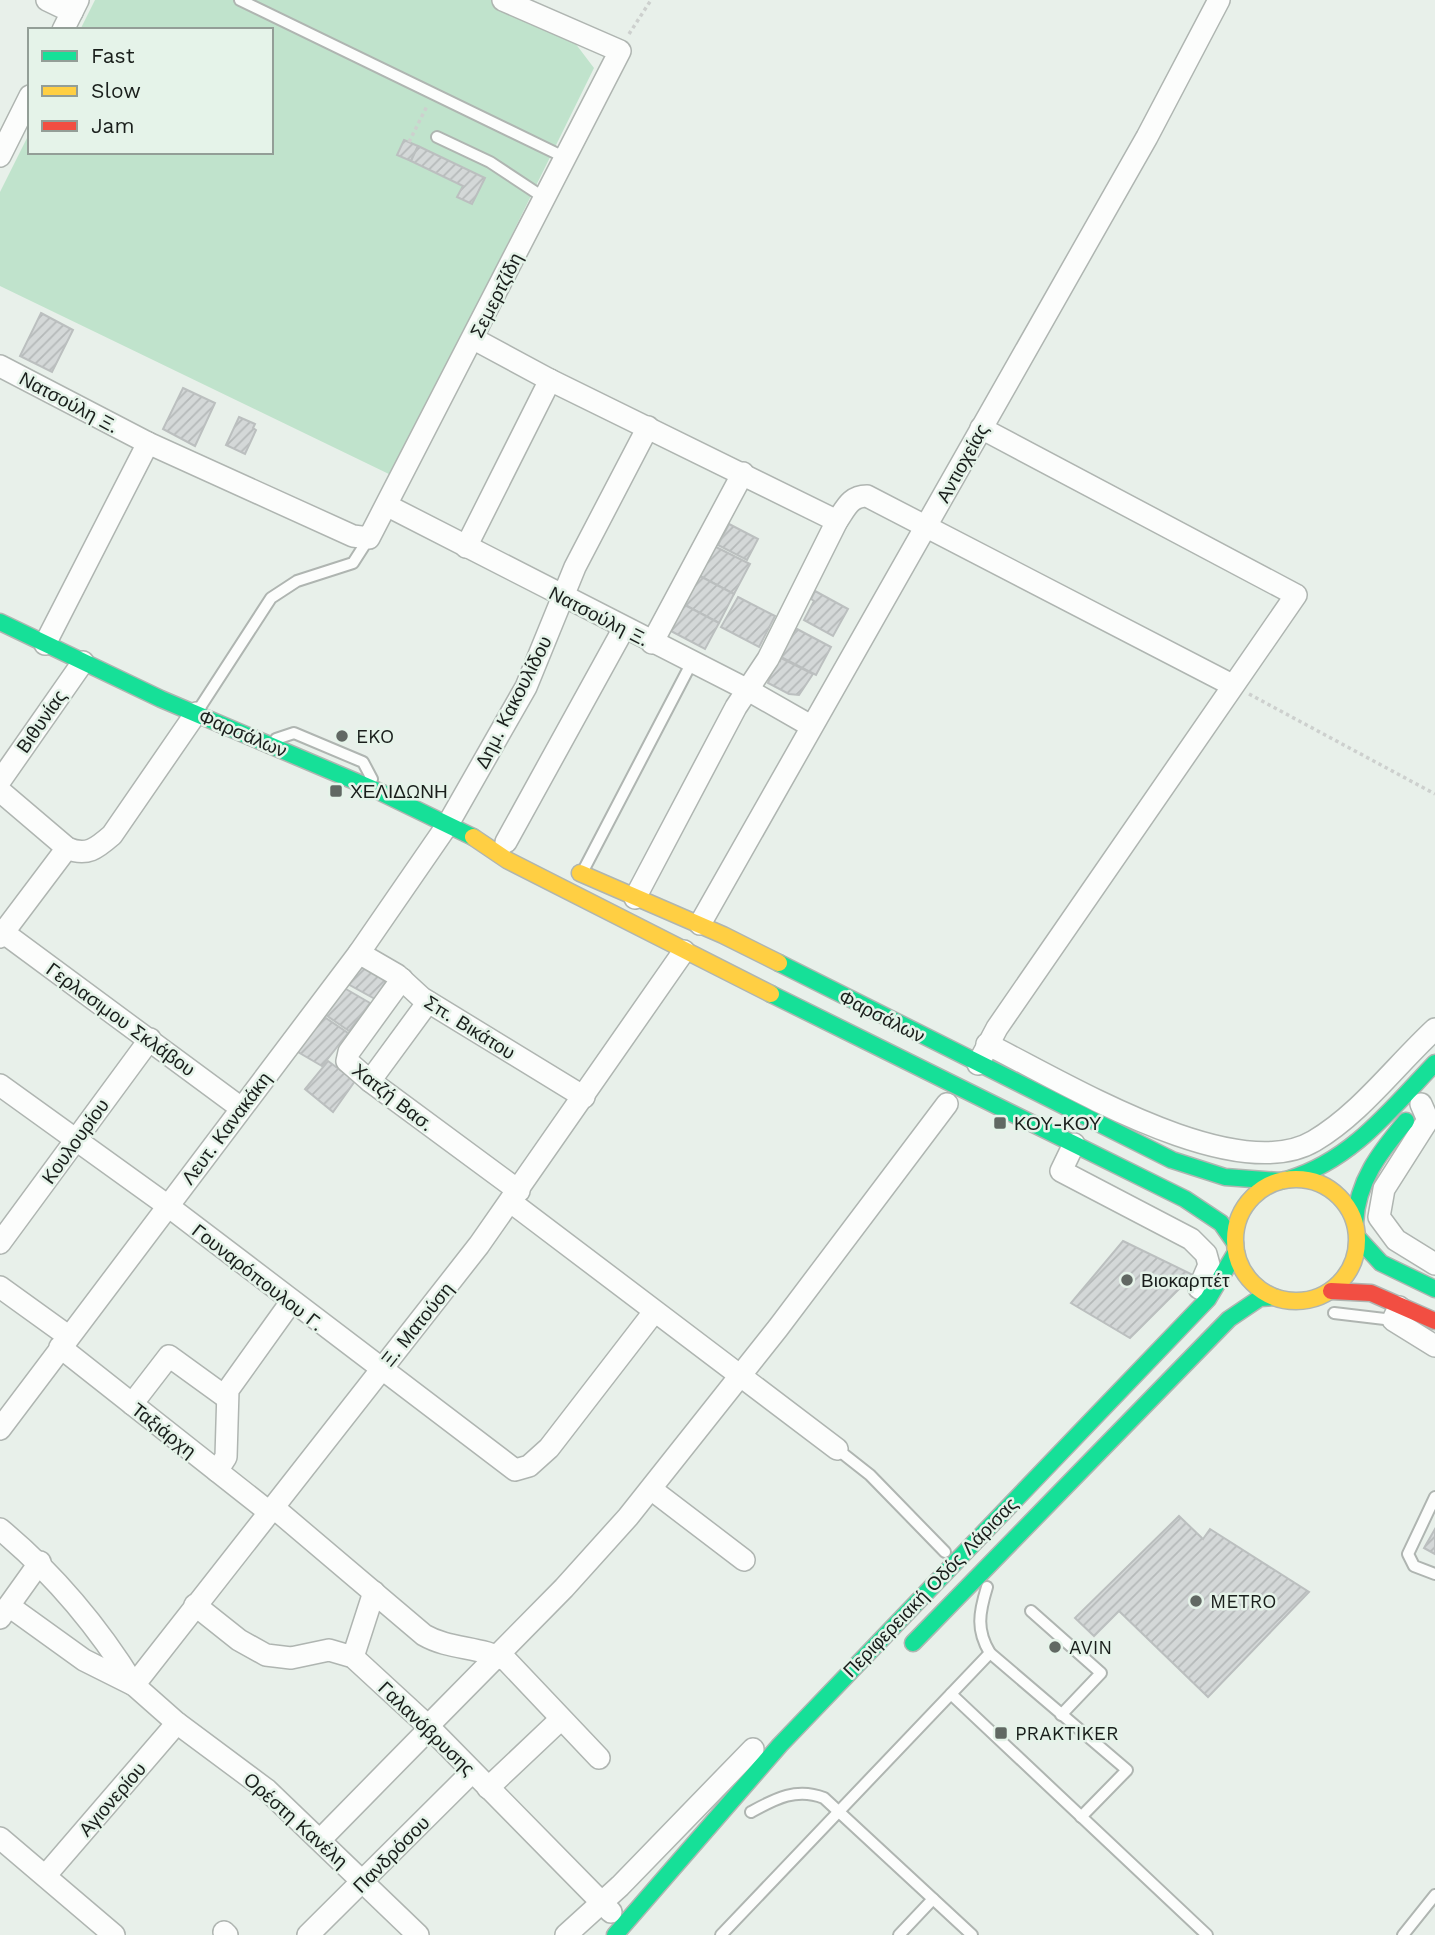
<svg xmlns="http://www.w3.org/2000/svg" width="1435" height="1935" viewBox="0 0 1435 1935" font-family="'Work Sans',sans-serif">
<style>
.pitch{fill:#c0e3cc}
.building{fill:url(#building-hatch);stroke:#bbbfbf;stroke-width:2}
.lines{fill:none;stroke-linecap:round;stroke-linejoin:round}
.lane-casing{stroke:#afb5b1;stroke-width:14}
.street-casing{stroke:#afb5b1;stroke-width:24}
.fast-casing{stroke:#afb5b1;stroke-width:19}
.slow-casing{stroke:#afb5b1;stroke-width:19}
.jam-casing{stroke:#afb5b1;stroke-width:19}
.path{stroke:#cdd0ce;stroke-width:3.5;stroke-dasharray:3.5 3.5;stroke-linecap:butt}
.lane{stroke:#fcfdfc;stroke-width:10}
.street{stroke:#fcfdfc;stroke-width:21}
.fast{stroke:#16e098;stroke-width:16}
.slow{stroke:#ffcf43;stroke-width:16}
.jam{stroke:#f24e42;stroke-width:16}
.poi-dot{fill:#616863;stroke:#e5f3e9;stroke-width:2.5}
.labels{text-anchor:middle;stroke-width:5;stroke-linejoin:round;paint-order:stroke}
.street-label{font-size:19px;fill:#191e1b;stroke:#e5f3e9}
.poi-label{font-size:19px;fill:#191e1b;stroke:#e5f3e9;text-anchor:start}
</style>
<defs>
<pattern id="building-hatch" width="6" height="6" patternUnits="userSpaceOnUse" patternTransform="scale(1.75)"><rect width="6" height="6" fill="#d4d8d8"/><path d="M-1 1l2-2M0 6l6-6M5 7l2-2" fill="none" stroke="#b5b9b9"/></pattern>
</defs>
<rect width="100%" height="100%" fill="#e8f0ea"/>
<!-- pitch -->
<path class="pitch" d="M95,0h402l72,35 25,33 -201,408 -393,-190v-94l30,-60v20h241v-122h-191z"/>
<!-- building -->
<g class="building">
<path d="M404,140l14,6 -7,15 -14,-6z"/>
<path d="M418,146l67,32 -13,26 -15,-7 6,-11 -52,-25z"/>
<path d="M41,313l32,17 -21,42 -32,-16z"/>
<path d="M183,388l32,15 -20,43 -32,-17z"/>
<path d="M239,417l16,7 -2,4 3,2 -11,24 -19,-9z"/>
<path d="M729,524l29,15 -11,21 -29,-15z"/>
<path d="M714,546l36,18 -16,30 -36,-19z"/>
<path d="M698,575l36,19 -15,29 -36,-19z"/>
<path d="M815,591l33,18 -15,27 -29,-16 10,-19 -3,-2z"/>
<path d="M738,597l37,19 -16,31 -38,-20z"/>
<path d="M683,604l36,19 -14,26 -36,-19z"/>
<path d="M797,629l34,18 -15,28 -37,-19z"/>
<path d="M781,658l32,16 -14,21 -10,-1 -21,-11 8,-24 4,2z"/>
<path d="M358,963l30,15 -13,21 -27,-15z"/>
<path d="M339,985l31,18 -21,28 -29,-20z"/>
<path d="M317,1012l31,21 -26,33 -31,-18z"/>
<path d="M328,1061l27,20 -22,31 -28,-23z"/>
<path d="M1123,1241l70,34 -63,63 -59,-35z"/>
<path d="M1179,1516l24,23 7,-10 99,63 -101,105 -89,-86 -25,25 -19,-18z"/>
<path d="M1435,1529v25l-11,-6z"/>
</g>
<g class="lines">
<defs>
<g id="lane">
<path d="M240,0l326,158"/>
<path d="M437,137l53,25 56,37"/>
<path d="M199,709l72,-111 26,-17 56,-18 16,-25"/>
<path d="M276,739l18,-6 69,29 9,17"/>
<path d="M583,871l109,-209"/>
<path d="M1334,1313l59,7"/>
<path d="M837,1449l33,26 75,77"/>
<path d="M1435,1497l-27,57 6,12 21,8"/>
<path d="M987,1587c-8,26 -11,43 3,66l137,117 -46,47"/>
<path d="M1031,1611l70,62 -40,42"/>
<path d="M951,1694l256,241"/>
<path d="M751,1812c24,-13 45,-25 73,-14l148,137"/>
<path d="M721,1935l269,-282"/>
<path d="M899,1935l34,-36"/>
<path d="M1403,1935l32,-40"/>
</g>
<g id="street">
<path d="M47,0l25,12"/>
<path d="M63,30l15,-30"/>
<path d="M0,156l30,-60"/>
<path d="M474,339l76,41 287,141"/>
<path d="M0,366l148,77 205,93 16,2 251,-487 -117,-51"/>
<path d="M388,506l360,184 63,36"/>
<path d="M466,547l84,-167"/>
<path d="M652,643l91,-170"/>
<path d="M45,644l103,-201"/>
<path d="M0,781l83,-119"/>
<path d="M0,791l67,57c20,9 30,0 45,-13l84,-122"/>
<path d="M506,842l118,-214"/>
<path d="M635,898l101,-191 32,-48 69,-138c9,-13 13,-25 30,-25l365,189"/>
<path d="M700,924l447,-787 72,-137"/>
<path d="M0,930l241,178"/>
<path d="M0,937l67,-89"/>
<path d="M359,953l38,22 25,23 162,99"/>
<path d="M402,979l-53,73 -2,9 23,20 149,110"/>
<path d="M987,1044c75,37 248,144 327,97 46,-27 82,-76 121,-112"/>
<path d="M978,1064l19,-36 299,-433 -315,-167"/>
<path d="M370,1081l58,-79"/>
<path d="M0,1085l168,121 347,264 14,-4 20,-18 105,-136"/>
<path d="M1421,1104l7,16 -44,69 -5,28 17,23 39,24"/>
<path d="M1074,1144l-13,27 130,68 15,15 3,11 -10,23"/>
<path d="M511,1202l326,247"/>
<path d="M0,1243l150,-204"/>
<path d="M0,1287l68,49"/>
<path d="M1399,1307l-6,13 42,26"/>
<path d="M60,1347l209,165"/>
<path d="M132,1404l37,-48 58,42"/>
<path d="M0,1429l359,-476 89,-129 78,-137 49,-120 73,-140"/>
<path d="M217,1471l9,-14 2,-67 63,-88"/>
<path d="M651,1489l93,71"/>
<path d="M273,1507l151,128c26,15 57,11 83,26l92,97"/>
<path d="M0,1529c54,45 97,96 134,156l345,-440 205,-294"/>
<path d="M195,1605l44,35 27,15 25,3 38,-8 24,7 75,69 183,186"/>
<path d="M9,1606l75,54 50,25 43,38 90,67 151,145"/>
<path d="M0,1618l40,-56"/>
<path d="M353,1657l21,-65"/>
<path d="M428,1726l136,-138 64,-71 150,-189 169,-224"/>
<path d="M488,1788l73,-69"/>
<path d="M0,1838l114,97"/>
<path d="M320,1840l110,-112"/>
<path d="M46,1875l131,-152"/>
<path d="M224,1932l3,3"/>
<path d="M308,1935l164,-163"/>
<path d="M566,1935l54,-49 133,-137"/>
</g>
<g id="fast">
<path d="M0,622l161,77 217,92 95,46"/>
<path d="M779,963l393,197 53,17 55,4"/>
<path d="M771,994l414,205 36,24 14,20"/>
<path d="M1289,1179c63,-19 102,-70 146,-116"/>
<path d="M1355,1223c2,-42 25,-71 51,-102"/>
<path d="M1358,1238l23,25 54,26"/>
<path d="M913,1643l316,-324 31,-21 14,-1"/>
<path d="M615,1935l165,-190 428,-446 28,-47"/>
</g>
<g id="slow">
<path d="M473,837l34,23 264,134"/>
<path d="M580,873l143,62 56,28"/>
<circle cx="1296" cy="1240" r="61"/>
</g>
<path id="jam" d="M1331,1291l40,2 64,28"/>
</defs>
<!-- lane casing -->
<use href="#lane" class="lane-casing"/>
<!-- street casing -->
<use href="#street" class="street-casing"/>
<!-- fast casing -->
<use href="#fast" class="fast-casing"/>
<!-- slow casing -->
<use href="#slow" class="slow-casing"/>
<!-- jam casing -->
<use href="#jam" class="jam-casing"/>
<!-- path -->
<g class="path">
<path d="M629,34l22,-34"/>
<path d="M409,142l18,-36"/>
<path d="M1249,694l186,100"/>
</g>
<!-- lane -->
<use href="#lane" class="lane"/>
<!-- street -->
<use href="#street" class="street"/>
<!-- fast -->
<use href="#fast" class="fast"/>
<!-- slow -->
<use href="#slow" class="slow"/>
<!-- jam -->
<use href="#jam" class="jam"/>
</g>
<!-- markers -->
<g class="poi-dot">
<circle cx="342" cy="736" r="7"/>
<rect x="329" y="784" width="14" height="14" rx="3.5"/>
<rect x="993" y="1116" width="14" height="14" rx="3.5"/>
<circle cx="1127" cy="1280" r="7"/>
<circle cx="1196" cy="1601" r="7"/>
<circle cx="1055" cy="1647" r="7"/>
<rect x="994" y="1726" width="14" height="14" rx="3.5"/>
</g>
<g class="labels">
<!-- street labels -->
<g class="street-label">
<text transform="translate(496 295) rotate(-63)" y="7">Σεμερτζίδη</text>
<text transform="translate(69 402) rotate(28)" y="7">Νατσούλη Ξ.</text>
<text transform="translate(962 463) rotate(-61)" y="7">Αντιοχείας</text>
<text transform="translate(599 616) rotate(27)" y="7">Νατσούλη Ξ.</text>
<text transform="translate(513 702) rotate(-63)" y="7">Δημ. Κακουλίδου</text>
<text transform="translate(41 721) rotate(-55)" y="7">Βιθυνίας</text>
<text transform="translate(243 733) rotate(23)" y="7">Φαρσάλων</text>
<text transform="translate(882 1016) rotate(27)" y="7">Φαρσάλων</text>
<text transform="translate(121 1019) rotate(36)" y="7">Γερλασιμου Σκλάβου</text>
<text transform="translate(470 1027) rotate(32)" y="7">Σπ. Βικάτου</text>
<text transform="translate(393 1097) rotate(38)" y="7">Χατζή Βασ.</text>
<text transform="translate(226 1128) rotate(-53)" y="7">Λευτ. Κανακάκη</text>
<text transform="translate(75 1141) rotate(-54)" y="7">Κουλουρίου</text>
<text transform="translate(258 1277) rotate(38)" y="7">Γουναρόπουλου Γ.</text>
<text transform="translate(417 1324) rotate(-51)" y="7">Ξ. Ματούση</text>
<text transform="translate(164 1430) rotate(38)" y="7">Ταξιάρχη</text>
<text transform="translate(930 1587) rotate(-46)" y="7">Περιφερειακή Οδός Λάρισας</text>
<text transform="translate(427 1728) rotate(44)" y="7">Γαλανόβρυσης</text>
<text transform="translate(112 1799) rotate(-49)" y="7">Αγιονερίου</text>
<text transform="translate(296 1820) rotate(42)" y="7">Ορέστη Κανέλη</text>
<text transform="translate(391 1854) rotate(-45)" y="7">Πανδρόσου</text>
</g>
<!-- poi labels -->
<g class="poi-label">
<text x="356" y="743">EKO</text>
<text x="350" y="798">ΧΕΛΙΔΩΝΗ</text>
<text x="1014" y="1130">ΚΟΥ-ΚΟΥ</text>
<text x="1141" y="1287">Βιοκαρπέτ</text>
<text x="1210" y="1608">METRO</text>
<text x="1069" y="1654">AVIN</text>
<text x="1015" y="1740">PRAKTIKER</text>
</g>
</g>
<!-- legend -->
<rect x="28" y="28" width="245" height="126" fill="#e5f3e9" stroke="#939e97" stroke-width="2"/>
<rect x="42" y="51" width="35" height="10" fill="#16e098" stroke="#939e97" stroke-width="2"/>
<text x="91" y="63" font-size="21" fill="#191e1b">Fast</text>
<rect x="42" y="86" width="35" height="10" fill="#ffcf43" stroke="#939e97" stroke-width="2"/>
<text x="91" y="98" font-size="21" fill="#191e1b">Slow</text>
<rect x="42" y="121" width="35" height="10" fill="#f24e42" stroke="#939e97" stroke-width="2"/>
<text x="91" y="133" font-size="21" fill="#191e1b">Jam</text>
</svg>
